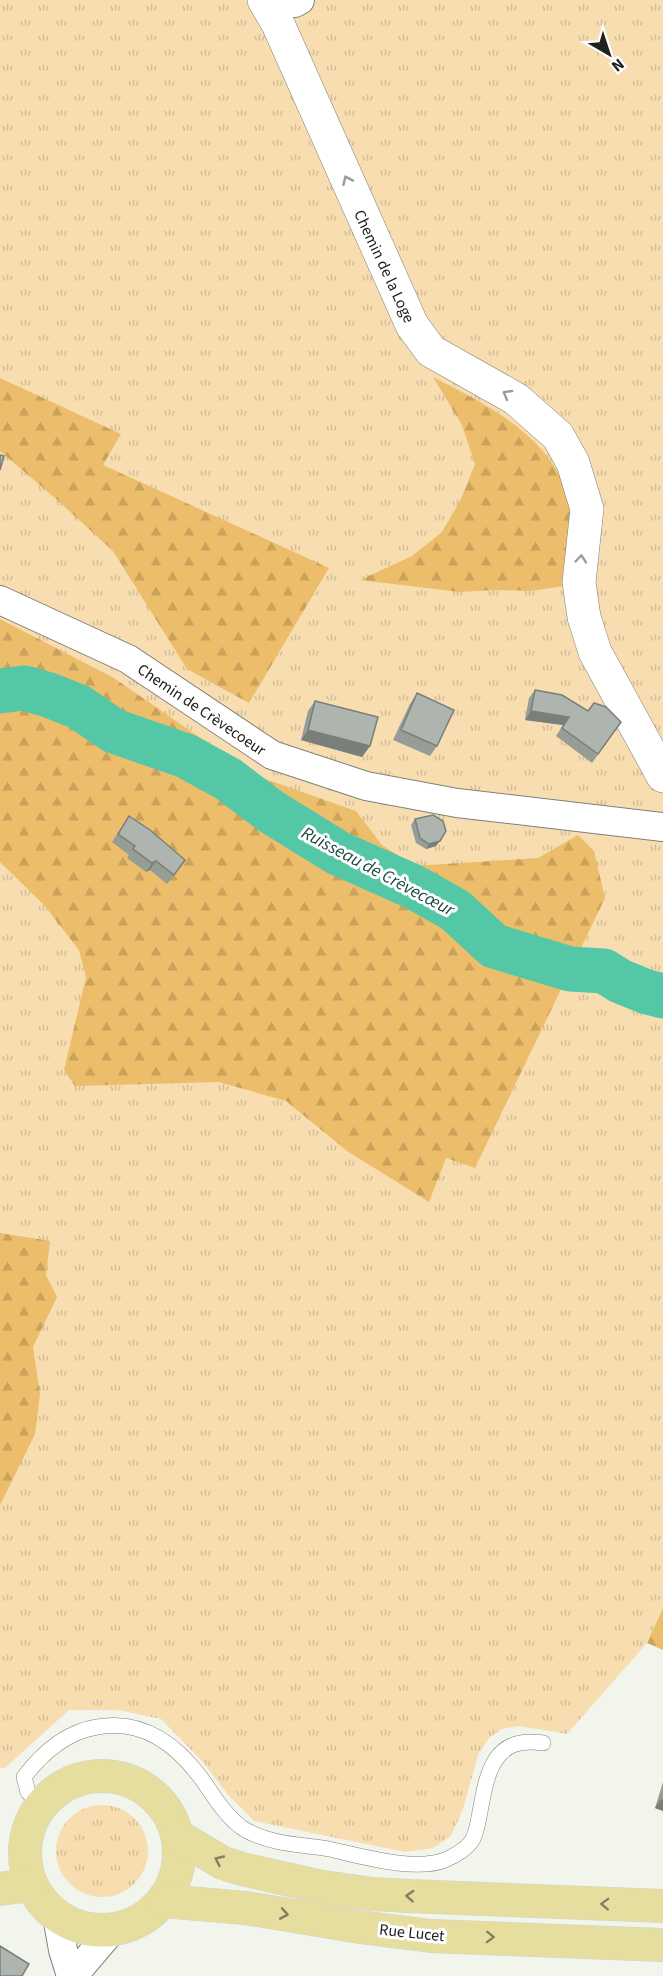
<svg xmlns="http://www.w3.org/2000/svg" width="663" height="1976" viewBox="0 0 663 1976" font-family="'Source Sans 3',sans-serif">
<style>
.grass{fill:url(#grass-tufts)}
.forest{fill:url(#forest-firs)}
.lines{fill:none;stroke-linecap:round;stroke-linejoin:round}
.river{stroke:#54c7a7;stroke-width:45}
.lane-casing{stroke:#7e8179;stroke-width:16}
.street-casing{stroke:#7e8179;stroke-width:30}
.secondary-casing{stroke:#7e8179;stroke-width:34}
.primary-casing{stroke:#d2d3d2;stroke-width:34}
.lane{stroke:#fff;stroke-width:15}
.street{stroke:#fff;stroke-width:28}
.secondary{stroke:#fff;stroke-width:33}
.primary{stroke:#e5de9f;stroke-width:33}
.wall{fill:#969c96}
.shaded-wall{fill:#7a7f7a}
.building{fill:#aeb5ae;stroke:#7a7f7a;stroke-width:1.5}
.oneway{stroke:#9b9b9a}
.oneway2{stroke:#82805e}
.labels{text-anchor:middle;stroke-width:6;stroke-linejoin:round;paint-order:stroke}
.street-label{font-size:16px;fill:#20211e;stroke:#fff}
.water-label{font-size:18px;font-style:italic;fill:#194a3d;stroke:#fff}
</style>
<defs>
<pattern id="grass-tufts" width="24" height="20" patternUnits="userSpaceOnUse" patternTransform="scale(1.5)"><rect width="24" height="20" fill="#f8ddb0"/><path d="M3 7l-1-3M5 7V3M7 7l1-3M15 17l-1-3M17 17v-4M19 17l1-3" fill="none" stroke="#d4bd97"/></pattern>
<pattern id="forest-firs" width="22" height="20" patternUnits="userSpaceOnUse" patternTransform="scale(1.5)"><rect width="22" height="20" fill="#ecbd6a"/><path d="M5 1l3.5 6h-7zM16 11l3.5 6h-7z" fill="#caa25b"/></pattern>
</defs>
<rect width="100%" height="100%" fill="#f1f5ec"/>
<!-- grass -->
<g class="grass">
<path d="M0,0h663v1608l-16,35 -80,91 -48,-8 -17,3 -13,9 -11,17 -15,54 -12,27 -18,12 -28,4 -151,-31 -26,-26 -25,-33 -42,-43 -43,-9h-49l-64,58h-5z"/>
<circle cx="102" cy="1851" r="46"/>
</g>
<!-- forest -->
<g class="forest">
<path d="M433,377c56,29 134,66 137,140 1,22 -4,46 -6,69l-33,5 -36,-1 -35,2 -100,-12 52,-24 30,-24 19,-33 14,-35 -13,-39z"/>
<path d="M0,378l121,56 -18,31 226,103 -80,135 -62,-34 -74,-118 -59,-54 -54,-46z"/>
<path d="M0,619l114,59 140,97 102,36 26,34 32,21 124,-8 40,-23 16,16 11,47 -130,270 -29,-10 -17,44 -82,-51 -61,-50 -67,-19 -144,4 -11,-16 22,-93 -7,-27 -35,-45 -44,-43z"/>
<path d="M0,1233l50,8 -4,34 11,22 -24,50 7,47 -5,40 -35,71z"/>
<path d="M663,1608v42l-16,-7z"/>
</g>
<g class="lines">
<!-- river -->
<path class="river" d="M0,691l24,-3 25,7 30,12 35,24 72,25 42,23 42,32 68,42 76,34 41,23 39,36 76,23 34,2 16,10 27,11 16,4"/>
<defs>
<path id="lane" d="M40,1805l-12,-13 -4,-15c19,-25 42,-45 73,-50 45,-8 78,16 104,51 12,17 23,36 40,49 11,8 25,12 38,15 16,3 33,4 50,7 32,7 85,23 116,11 9,-4 20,-10 26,-18 6,-8 7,-21 9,-30 7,-40 14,-77 63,-69"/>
<g id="street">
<path d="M284,0l2,2 9,1 5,-3"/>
<path d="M0,600l128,59 144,96 94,31 91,17 206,24"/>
<path d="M57,1916l6,34 8,26"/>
<path d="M73,1976l39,-46"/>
</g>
<path id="secondary" d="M264,0l14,24 134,301 19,26 85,48 42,37 15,27 14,46 -8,73 5,35 11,35 68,124"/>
<g id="primary">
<circle cx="102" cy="1853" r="77"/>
<path d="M179,1837l44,26 19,6 75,17 55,8 36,2 255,10"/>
<path d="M0,1889l31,-4"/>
<path d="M163,1901l83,7 114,19 71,9 232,9"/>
</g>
</defs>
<!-- lane casing -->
<use href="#lane" class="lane-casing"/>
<!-- street casing -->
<use href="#street" class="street-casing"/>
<!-- secondary casing -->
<use href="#secondary" class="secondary-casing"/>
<!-- primary casing -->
<use href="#primary" class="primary-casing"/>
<!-- lane -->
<use href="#lane" class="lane"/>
<!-- street -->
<use href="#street" class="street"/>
<!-- secondary -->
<use href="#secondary" class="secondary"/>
<!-- primary -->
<use href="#primary" class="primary"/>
</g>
<!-- wall -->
<g class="wall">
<path d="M535,690l53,21 33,11 -29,41 -36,-27 7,-11 -38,-5 4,-22z"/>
<path d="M417,693l20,53 -7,10 -37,-16 17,-36z"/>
<path d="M315,701l55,45 -8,11 -61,-17 7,-29z"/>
<path d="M129,816l50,53 -12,15 -17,-14 -4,2 -19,-14 2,-3 -17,-13z"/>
<path d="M415,819l21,27 -10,3 -10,-6 -5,-18z"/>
<path d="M663,1782v29l-8,-3z"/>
</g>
<!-- shaded-wall -->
<g class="shaded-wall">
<path d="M531,711l38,6 -6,8 -38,-5z"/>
<path d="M308,730l62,16 -8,11 -61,-17z"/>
<path d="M440,841l-4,5 -10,3 3,-5z"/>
<path d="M156,861l-6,9 -4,2 6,-9z"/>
<path d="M661,1799l2,1v11l-8,-3z"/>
</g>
<!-- building -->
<g class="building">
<path d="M0,455l4,1 -4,14z"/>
<path d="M535,690l27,5 26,16 6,-8 12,4 15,15 -23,32 -36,-26 7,-11 -38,-6z"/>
<path d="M417,693l37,17 -17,36 -36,-16z"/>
<path d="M315,701l63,16 -8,29 -62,-16z"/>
<path d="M433,815l10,6 3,10 -6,10 -11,3 -9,-6 -5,-19z"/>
<path d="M129,816l21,14 35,30 -11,15 -18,-14 -4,2 -19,-14 2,-3 -17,-12z"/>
<path d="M0,1946l29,18 -7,12h-22z"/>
</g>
<!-- one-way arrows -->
<defs><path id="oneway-chevron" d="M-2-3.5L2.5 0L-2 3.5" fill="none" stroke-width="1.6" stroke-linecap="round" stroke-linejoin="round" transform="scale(1.5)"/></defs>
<g class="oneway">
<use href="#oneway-chevron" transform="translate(347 180) rotate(-114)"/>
<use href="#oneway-chevron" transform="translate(507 394) rotate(-150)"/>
<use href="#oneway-chevron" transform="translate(581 559) rotate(-85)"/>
</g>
<g class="oneway2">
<use href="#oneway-chevron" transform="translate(219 1860) rotate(-155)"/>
<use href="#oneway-chevron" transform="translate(410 1896) rotate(-177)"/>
<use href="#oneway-chevron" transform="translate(605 1904) rotate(-178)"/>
<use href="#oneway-chevron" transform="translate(284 1914) rotate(10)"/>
<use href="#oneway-chevron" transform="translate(490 1937) rotate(2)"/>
</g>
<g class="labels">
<!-- street labels -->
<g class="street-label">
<text transform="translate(385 266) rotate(65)" y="6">Chemin de la Loge</text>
<text transform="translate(202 709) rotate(34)" y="6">Chemin de Crèvecoeur</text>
<text transform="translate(412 1932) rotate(6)" y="6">Rue Lucet</text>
</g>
<!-- water labels -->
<g class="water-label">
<text transform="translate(378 871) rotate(28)" y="6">Ruisseau de Crèvecœur</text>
</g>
</g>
<!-- north arrow -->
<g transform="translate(609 54) rotate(141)" stroke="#ffffff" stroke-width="4.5" paint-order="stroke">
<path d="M0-4.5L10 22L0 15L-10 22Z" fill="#20211e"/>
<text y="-9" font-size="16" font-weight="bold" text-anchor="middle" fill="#20211e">N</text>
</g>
</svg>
